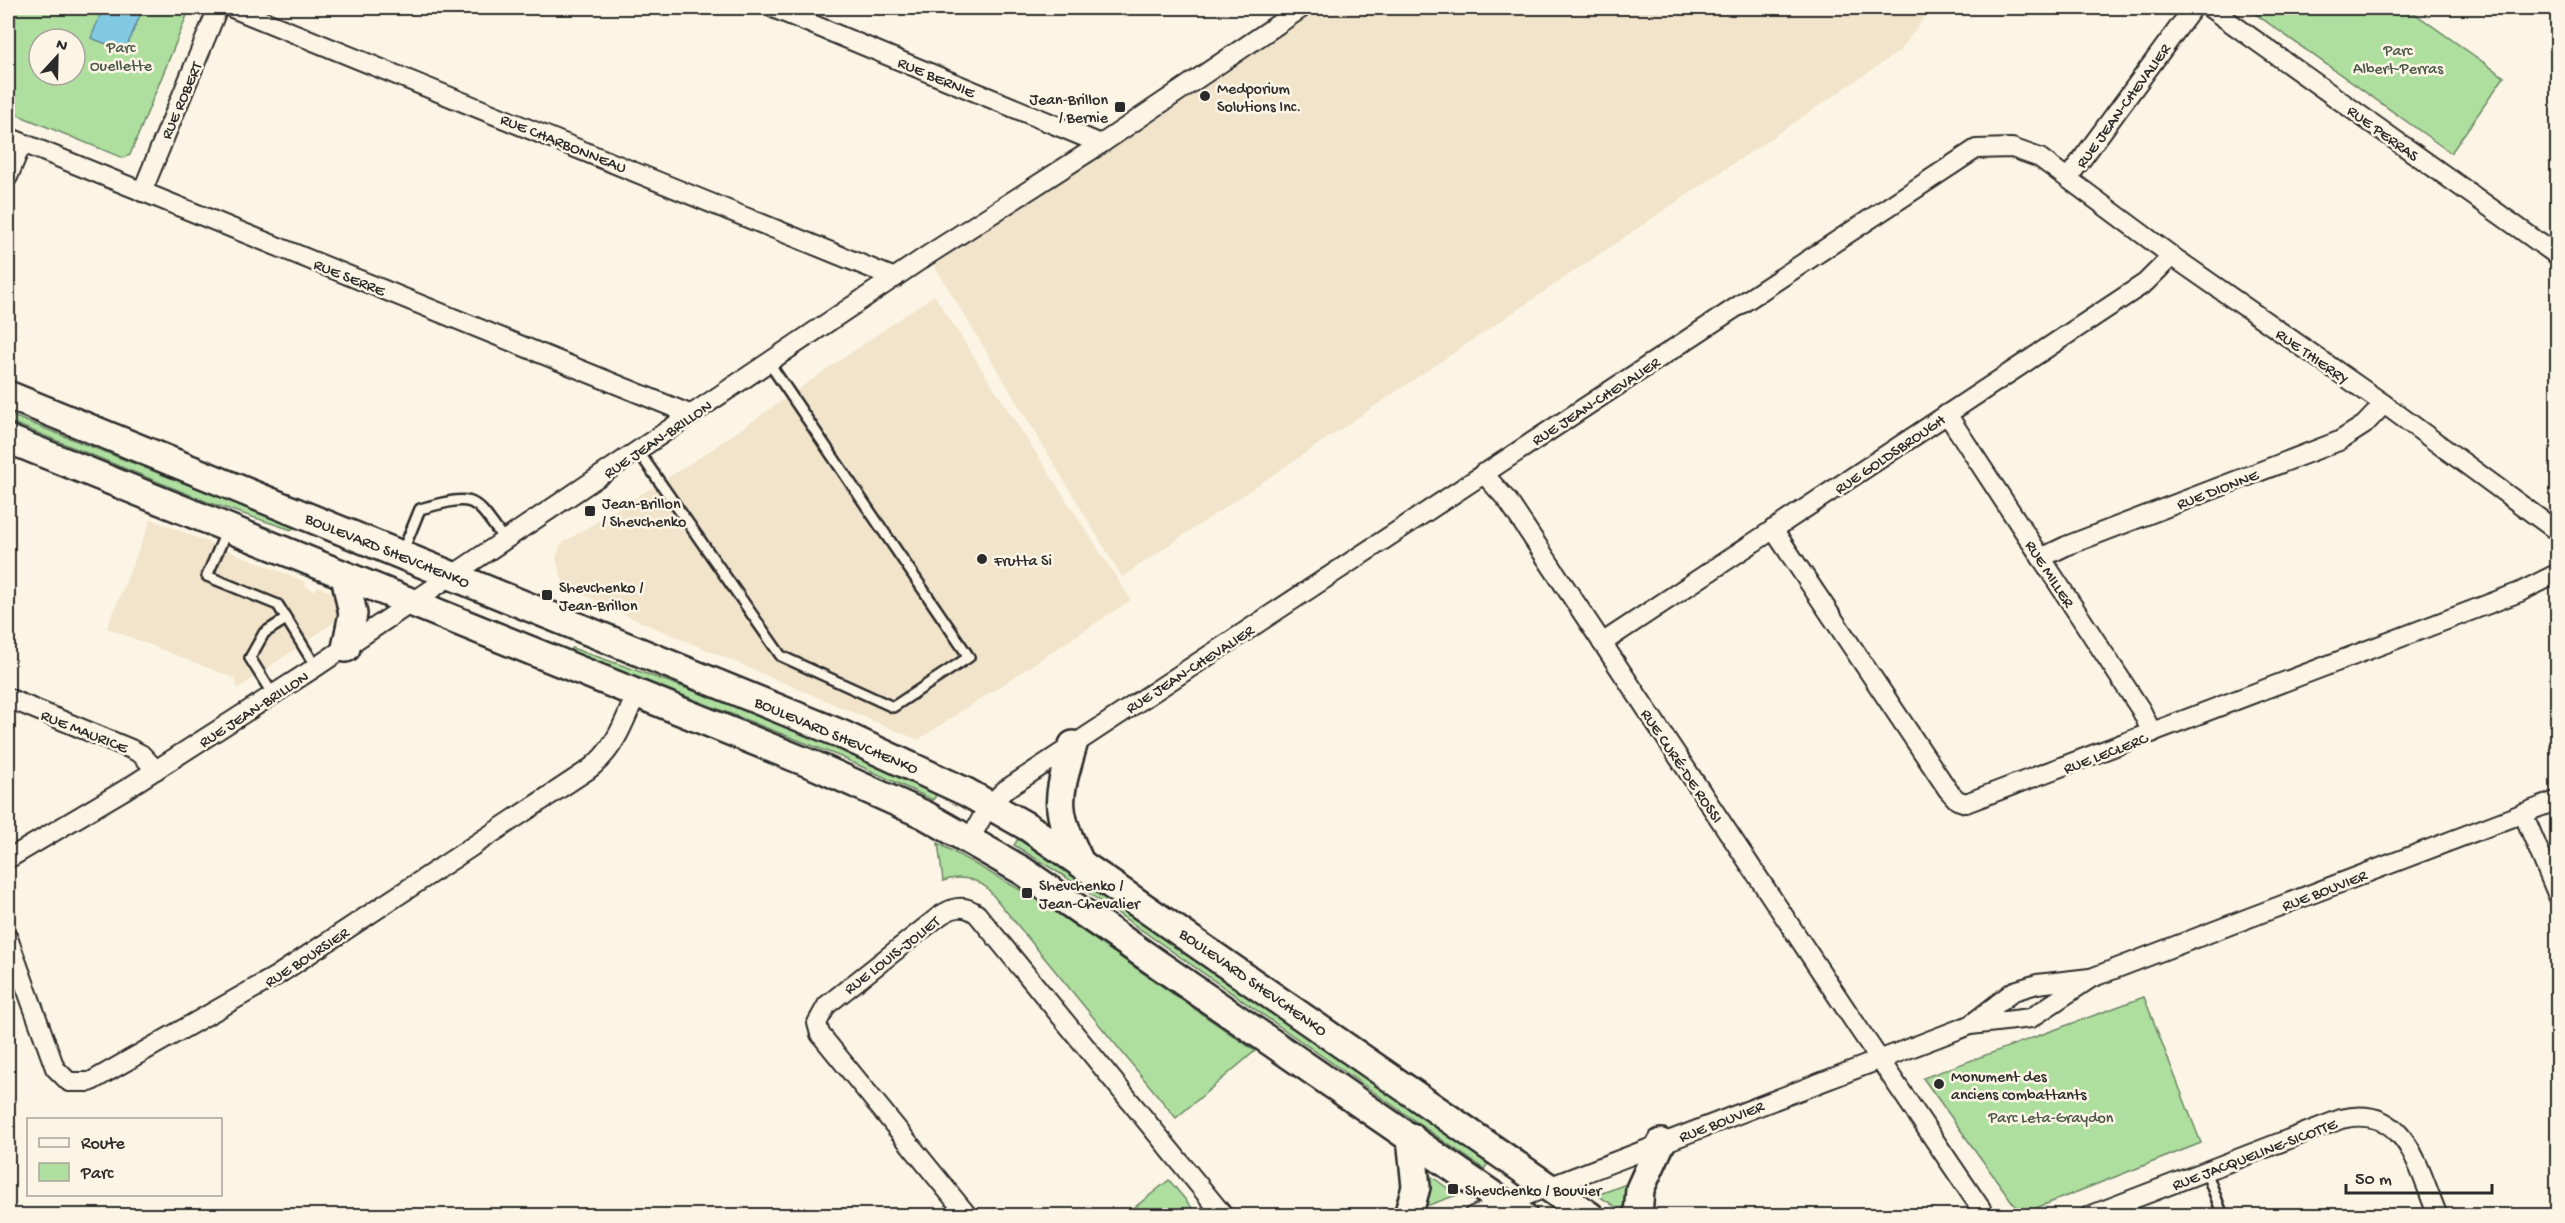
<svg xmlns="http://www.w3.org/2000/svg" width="2565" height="1223" viewBox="0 0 2565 1223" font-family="'Gochi Hand',sans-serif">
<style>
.built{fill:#f2e4cb}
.green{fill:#aedf9f;stroke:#6c8565;stroke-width:1.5;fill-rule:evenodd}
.water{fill:#82cae3;stroke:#5f8a99;stroke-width:1.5}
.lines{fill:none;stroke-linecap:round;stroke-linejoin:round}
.lane-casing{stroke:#2b2b2b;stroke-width:14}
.street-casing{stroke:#2b2b2b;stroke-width:22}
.secondary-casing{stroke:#2b2b2b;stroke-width:32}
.lane{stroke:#fcf5e5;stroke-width:9}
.street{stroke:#fcf5e5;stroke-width:18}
.secondary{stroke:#fcf5e5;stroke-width:27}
.poi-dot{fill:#2b2b2b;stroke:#fcf5e5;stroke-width:2}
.labels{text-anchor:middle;stroke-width:5;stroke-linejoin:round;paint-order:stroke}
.park-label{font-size:16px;fill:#4c5848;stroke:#fcf5e5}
.street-label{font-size:16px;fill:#2b2b2b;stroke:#fcf5e5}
.poi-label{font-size:16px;fill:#2b2b2b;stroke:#fcf5e5;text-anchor:start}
</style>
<rect width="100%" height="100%" fill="#fcf5e5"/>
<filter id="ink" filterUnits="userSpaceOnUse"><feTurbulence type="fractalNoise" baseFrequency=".0167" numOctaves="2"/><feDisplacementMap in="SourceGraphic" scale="12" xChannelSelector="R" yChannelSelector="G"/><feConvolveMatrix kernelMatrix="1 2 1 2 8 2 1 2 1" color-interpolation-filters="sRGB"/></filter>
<g filter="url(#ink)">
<!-- built -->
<g class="built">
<path d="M1302,8h629l-31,43 -778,526 -194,-322z"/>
<path d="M934,295l197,305 -213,140 -286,-122 -59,-28 -11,-10 -6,-22 5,-14 144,-90z"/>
<path d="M151,519l155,63 -1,4 10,5 2,-5 13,6 9,17 -3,12 -99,68 -1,-10 -129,-51z"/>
</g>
<!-- green -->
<g class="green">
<path d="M8,8h182l-60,147 -7,3 -115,-47zM39,39h36v36h-36z"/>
<path d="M2247,8h160l97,69 -53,76z"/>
<path d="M8,414l285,112 -1,4 -82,-27 -202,-82z"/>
<path d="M572,648c123,42 248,88 365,146l-4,6 -92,-43 -271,-106z"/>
<path d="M1018,839l73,47 397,278 -4,5 -420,-293 -50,-31z"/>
<path d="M938,843l100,57 217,151 -79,67 -189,-230c-12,-10 -30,-13 -44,-7z"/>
<path d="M2144,997l57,146 -180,71 -98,-136z"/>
<path d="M1425,1172l31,22 1,1 -36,13z"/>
<path d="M1169,1180l29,35h-73z"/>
<path d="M1632,1182l-4,33 -31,-20z"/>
</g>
<!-- water -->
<path class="water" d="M103,8h40l-18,43 -34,-13z"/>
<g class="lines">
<defs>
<g id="lane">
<path d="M638,451l143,205 112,51 76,-50 -200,-294"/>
<path d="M227,530l-20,46 71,29 38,62"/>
<path d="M402,553l18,-44c56,-15 52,-14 85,32"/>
<path d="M273,695l-23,-37 14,-25 22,-14"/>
<path d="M2206,1171l17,45"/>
</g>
<g id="street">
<path d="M232,8l663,270"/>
<path d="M773,8l328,136"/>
<path d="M2210,8l348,248"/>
<path d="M8,137l684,278"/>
<path d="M8,177l14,-34"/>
<path d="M2068,178l125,-170"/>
<path d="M142,192l76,-184"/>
<path d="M1947,414l194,296 11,23"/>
<path d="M1483,473l25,28 353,531 125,184"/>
<path d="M1773,529l175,261 9,10 9,3 554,-211 38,-19"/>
<path d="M2041,558l25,-12 273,-105 25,-16 20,-21"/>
<path d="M1602,643l543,-360 27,-27"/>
<path d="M8,698l123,51 10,5 15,16"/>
<path d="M2523,813l35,83"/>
<path d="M970,839l19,-34 16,-15 971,-641 36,-1 28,10 132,98 212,148 174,128"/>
<path d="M8,859l118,-70 190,-122 612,-412 173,-111 201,-136"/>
<path d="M8,938l47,130 14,14h21l186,-106 312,-206c26,-19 36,-47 48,-76"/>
<path d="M1970,1025l44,-34 23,-7 53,-6"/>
<path d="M968,1216l-148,-182 -3,-11 10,-18 111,-88c13,-9 25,-14 39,-3l247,302"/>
<path d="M1473,1216l497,-191 61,-7 60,-40 467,-178"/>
<path d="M2089,1216l252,-97c66,-16 77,50 97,97"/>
</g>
<g id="secondary">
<path d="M8,395l833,339 125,58 62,35 562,389"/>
<path d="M8,439l808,327 109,49 98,56 500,345"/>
<path d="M345,576l8,38 -7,34"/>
<path d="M1073,745c-16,54 -19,63 6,115"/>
<path d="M1408,1216l8,-29 -5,-50"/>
<path d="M1638,1216l2,-27 21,-46"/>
</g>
</defs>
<!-- lane casing -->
<use href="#lane" class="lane-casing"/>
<!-- street casing -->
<use href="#street" class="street-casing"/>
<!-- secondary casing -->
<use href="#secondary" class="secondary-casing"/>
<!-- lane -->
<use href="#lane" class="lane"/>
<!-- street -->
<use href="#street" class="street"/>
<!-- secondary -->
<use href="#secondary" class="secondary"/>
</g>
</g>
<!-- markers -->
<g class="poi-dot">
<circle cx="1205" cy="96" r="6"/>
<rect x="1114" y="101" width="12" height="12" rx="3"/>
<rect x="584" y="505" width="12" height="12" rx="3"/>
<circle cx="982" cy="559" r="6"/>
<rect x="541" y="589" width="12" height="12" rx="3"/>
<rect x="1021" y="887" width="12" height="12" rx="3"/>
<circle cx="1939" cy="1084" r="6"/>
<rect x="1447" y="1183" width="12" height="12" rx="3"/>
</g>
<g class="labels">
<!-- park labels -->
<g class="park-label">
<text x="121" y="52">Parc<tspan x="121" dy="18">Ouellette</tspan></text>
<text x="2398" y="55">Parc<tspan x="2398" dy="18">Albert-Perras</tspan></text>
<text x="2051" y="1122">Parc Leta-Graydon</text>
</g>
<!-- street labels -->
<g class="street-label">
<text transform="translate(937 76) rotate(23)" y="6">RUE BERNIE</text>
<text transform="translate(180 100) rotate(-67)" y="6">RUE ROBERT</text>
<text transform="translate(2122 105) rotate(-54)" y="6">RUE JEAN-CHEVALIER</text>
<text transform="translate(2384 132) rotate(36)" y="6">RUE PERRAS</text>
<text transform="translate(564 142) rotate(22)" y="6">RUE CHARBONNEAU</text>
<text transform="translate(350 276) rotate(22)" y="6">RUE SERRE</text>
<text transform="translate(2313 355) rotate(35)" y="6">RUE THIERRY</text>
<text transform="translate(1595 400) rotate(-33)" y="6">RUE JEAN-CHEVALIER</text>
<text transform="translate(657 438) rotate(-34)" y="6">RUE JEAN-BRILLON</text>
<text transform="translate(1889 453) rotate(-34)" y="6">RUE GOLDSBROUGH</text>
<text transform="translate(2217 488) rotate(-21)" y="6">RUE DIONNE</text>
<text transform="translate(388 549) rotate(22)" y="6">BOULEVARD SHEVCHENKO</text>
<text transform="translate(2051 573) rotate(57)" y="6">RUE MILLER</text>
<text transform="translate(1189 668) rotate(-33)" y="6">RUE JEAN-CHEVALIER</text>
<text transform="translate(253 708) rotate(-33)" y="6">RUE JEAN-BRILLON</text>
<text transform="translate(85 730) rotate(22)" y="6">RUE MAURICE</text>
<text transform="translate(837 734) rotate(23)" y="6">BOULEVARD SHEVCHENKO</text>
<text transform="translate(2105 752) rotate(-21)" y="6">RUE LECLERC</text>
<text transform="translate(1683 765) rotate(56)" y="6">RUE CURÉ-DE ROSSI</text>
<text transform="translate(2324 889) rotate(-21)" y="6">RUE BOUVIER</text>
<text transform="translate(891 954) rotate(-38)" y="6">RUE LOUIS-JOLIET</text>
<text transform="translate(306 956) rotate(-33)" y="6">RUE BOURSIER</text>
<text transform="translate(1254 981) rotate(35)" y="6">BOULEVARD SHEVCHENKO</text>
<text transform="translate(1721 1120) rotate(-21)" y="6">RUE BOUVIER</text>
<text transform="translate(2254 1153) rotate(-21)" y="6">RUE JACQUELINE-SICOTTE</text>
</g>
<!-- poi labels -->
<g class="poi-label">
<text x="1217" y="93">Medporium<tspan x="1217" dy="18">Solutions Inc.</tspan></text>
<text x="1108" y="104" text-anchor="end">Jean-Brillon<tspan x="1108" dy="18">/ Bernie</tspan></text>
<text x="602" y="508">Jean-Brillon<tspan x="602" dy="18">/ Shevchenko</tspan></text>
<text x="994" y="565">Frutta Si</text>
<text x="559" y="592">Shevchenko /<tspan x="559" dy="18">Jean-Brillon</tspan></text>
<text x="1039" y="890">Shevchenko /<tspan x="1039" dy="18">Jean-Chevalier</tspan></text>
<text x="1951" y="1081">Monument des<tspan x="1951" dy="18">anciens combattants</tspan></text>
<text x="1465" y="1195">Shevchenko / Bouvier</text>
</g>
</g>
<!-- margin -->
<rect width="2565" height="1223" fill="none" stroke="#fcf5e5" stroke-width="30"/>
<rect x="15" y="15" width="2535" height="1193" fill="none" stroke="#2b2b2b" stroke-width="2" filter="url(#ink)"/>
<!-- legend -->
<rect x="27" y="1118" width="195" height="78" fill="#fcf5e5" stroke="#a8a49b" stroke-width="1.5"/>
<rect x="39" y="1138" width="30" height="9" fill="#fcf5e5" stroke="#a8a49b" stroke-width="1.5"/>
<text x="81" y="1148" font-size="18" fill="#2b2b2b">Route</text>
<rect x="39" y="1163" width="30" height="18" fill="#aedf9f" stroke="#a8a49b" stroke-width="1.5"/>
<text x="81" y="1178" font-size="18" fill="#2b2b2b">Parc</text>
<!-- north arrow -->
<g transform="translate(57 57) rotate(22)"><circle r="28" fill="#fcf5e5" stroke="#a8a49b" stroke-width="1.5"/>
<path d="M0-4.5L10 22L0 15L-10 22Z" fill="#2b2b2b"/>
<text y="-9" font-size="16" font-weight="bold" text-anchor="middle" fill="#2b2b2b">N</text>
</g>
<!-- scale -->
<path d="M2346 1184v9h146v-9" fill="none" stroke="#2b2b2b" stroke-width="3"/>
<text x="2355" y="1184" font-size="18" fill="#2b2b2b" stroke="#fcf5e5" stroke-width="4.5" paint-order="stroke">50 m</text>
</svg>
